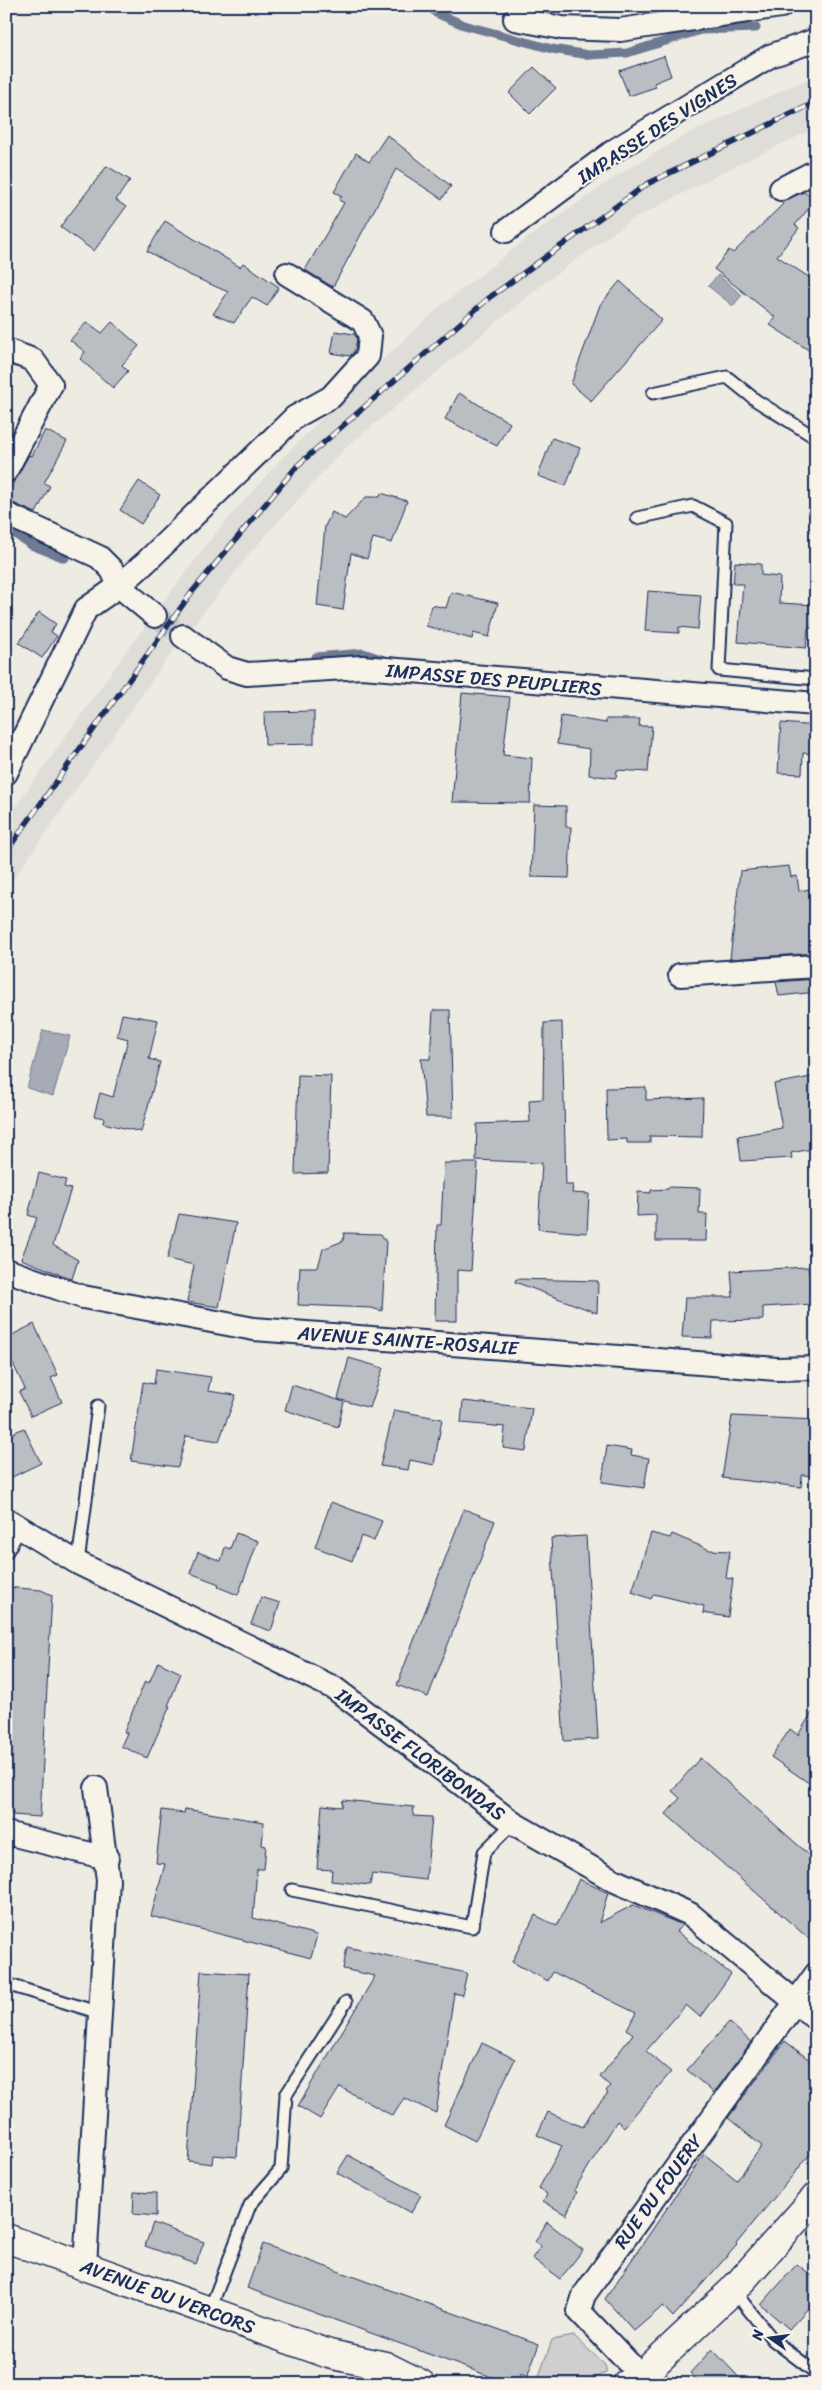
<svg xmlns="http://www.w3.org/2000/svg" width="822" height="2390" viewBox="0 0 822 2390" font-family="Sriracha,sans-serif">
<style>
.built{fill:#deddd8}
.green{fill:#cfcfcf;stroke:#757f96}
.water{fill:#a6abb5;stroke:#6e7992}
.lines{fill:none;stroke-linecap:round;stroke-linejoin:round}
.stream{stroke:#6e7992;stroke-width:9}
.building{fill:#babdc2;stroke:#1b2f5e}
.minor-tunnel{stroke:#c4c5c8;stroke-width:22;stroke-dasharray:22 11;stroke-linecap:butt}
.service-casing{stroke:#1b2f5e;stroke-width:15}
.minor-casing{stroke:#1b2f5e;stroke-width:26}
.tertiary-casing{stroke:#1b2f5e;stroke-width:31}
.service{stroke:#f7f3e8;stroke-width:11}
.minor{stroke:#f7f3e8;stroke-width:22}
.tertiary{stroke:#f7f3e8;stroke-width:28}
.rail-casing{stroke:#1b2f5e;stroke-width:5.5}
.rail{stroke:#f7f3e8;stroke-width:4;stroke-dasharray:11;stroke-linecap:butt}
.labels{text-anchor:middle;stroke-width:4.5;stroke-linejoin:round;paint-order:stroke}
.street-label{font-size:19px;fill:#1b2f5e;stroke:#f7f3e8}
</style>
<rect width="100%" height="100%" fill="#eeebe2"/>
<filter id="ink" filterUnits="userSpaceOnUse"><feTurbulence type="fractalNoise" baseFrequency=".02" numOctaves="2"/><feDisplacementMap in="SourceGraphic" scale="10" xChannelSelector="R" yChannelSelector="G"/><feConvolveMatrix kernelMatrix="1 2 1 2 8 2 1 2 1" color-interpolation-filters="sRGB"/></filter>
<g filter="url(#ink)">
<!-- built -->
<path class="built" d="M816,75v53l-79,37 -109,57 -85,62 -200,166 -93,103 -86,110 -158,227v-70l122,-171 85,-113 70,-79 85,-84 74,-68 83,-65 93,-65 71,-42z"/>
<!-- green -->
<path class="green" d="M574,2336l30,28 2,4v5l-27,11h-43l16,-44z"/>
<!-- water -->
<g class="water">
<path d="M718,275l24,20 -9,11 -25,-20z"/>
<path d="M43,1030l27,6 -17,60 -26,-8z"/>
</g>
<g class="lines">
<!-- stream -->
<g class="stream">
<path d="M430,6l6,7 28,12 88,24 37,6 38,-2 74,-23 55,-2"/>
<path d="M6,528l25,17 34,13"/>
<path d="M316,657l47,-4 21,7"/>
</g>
</g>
<!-- building -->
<g class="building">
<path d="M664,56l7,20 -17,7 2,4 -27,9 -10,-25z"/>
<path d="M534,67l22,21 -26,26 -21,-21z"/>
<path d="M387,135l64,51 -9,13 -46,-30 -63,118 -28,-17 39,-67 -5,-3 3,-4 -8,-4 22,-39 13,9z"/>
<path d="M107,166l23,14 -14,20 10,7 -32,44 -34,-24z"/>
<path d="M804,192l11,9 -20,24 4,3 -22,28 39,26v73l-46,-30 5,-8 -61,-48 15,-19 4,3 50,-49 -2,-2z"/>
<path d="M165,221l75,46 3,-4 36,24 -12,19 -15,-9 -18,26 -21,-9 15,-22 -41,-18 -40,-23z"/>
<path d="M620,281l42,39 -71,81 -20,-17 29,-79z"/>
<path d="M87,322l15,11 10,-11 27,24 -17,19 6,6 -15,17 -33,-29 5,-7 -15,-12z"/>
<path d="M335,331l19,3 3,4 -2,12 -5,6 -19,-3z"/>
<path d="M459,393l51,30 -13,23 -52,-27z"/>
<path d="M45,430l22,11 -23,42 6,3 -14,27 -30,-13v-4l23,-41 3,1z"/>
<path d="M552,438l28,10 -14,38 -28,-10z"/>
<path d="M139,481l21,14 -19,29 -21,-14z"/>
<path d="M381,493l26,8 -15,42 -19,-5 -6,21 -16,-6 -8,57 -26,-4 8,-80 7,-14 13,7 21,-22h14z"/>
<path d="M735,562l26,2v11l19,2 -1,26 37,2v23h-8l-2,20 -68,-6 5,-58h-10z"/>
<path d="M648,591l53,4 -3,34 -19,-2v6l-34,-2z"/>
<path d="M451,592l47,11 -9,34 -16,-4 -1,6 -46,-13 6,-21 14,3z"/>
<path d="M39,612l17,12 -5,8 6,4 -15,22 -23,-15z"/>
<path d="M462,693l48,4 -7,58 29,3 -2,45 -78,-1z"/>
<path d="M314,711v33l-49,1 -1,-33z"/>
<path d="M561,716l45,7v-4h34l-1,7h13l-4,46 -31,-2 -1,8 -27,-3 1,-26 -33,-5z"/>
<path d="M781,723l35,3v28l-13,-1 -1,21 -24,-1z"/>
<path d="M534,805l32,1v21h5l-2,51 -38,-1z"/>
<path d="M789,866l2,11 6,-1 2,15 17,-3v65l-86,6 10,-88z"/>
<path d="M816,979v13l-37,4 -3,-14z"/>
<path d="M433,1010h17l3,107h-27l-5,-58h9z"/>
<path d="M122,1014l36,6 -9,39 11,3 -19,70 -38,-9 1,-5 -10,-2 6,-23 13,4 15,-58 -11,-3z"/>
<path d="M562,1022l4,163h7l-1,8 17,1 -2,39 -49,-4 4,-66 -66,-3 1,-36 53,-2 -1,-22 14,-1 1,-76z"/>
<path d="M298,1075l33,1 -3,97 -33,1z"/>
<path d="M816,1076v32l-7,2 7,38 -25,5 1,5 -51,3 -3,-25 44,-8 -8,-44z"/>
<path d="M646,1087v13l57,-2 -1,39 -52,-1v7h-23v-4l-20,1 -1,-52z"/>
<path d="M444,1163h34l-7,108 -14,-1v51h-22l2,-96h4z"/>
<path d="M39,1173l27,7 -2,7 7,2 -18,56 25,15 -6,19 -51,-20 16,-41 -9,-3z"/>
<path d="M668,1187l32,1 -1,26h8l-1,27h-50v-26l-19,1 1,-24 13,1v-3l17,-1z"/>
<path d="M179,1214l57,9 -17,84 -32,-5 7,-37 -27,-6z"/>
<path d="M344,1233l37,1 5,8 -4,69 -11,-3 -73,-3 2,-38h18l5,-18 20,-8z"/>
<path d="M808,1267l6,37 -51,3v13l-50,1 -1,17 -30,-1 3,-40h48l-2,-26z"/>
<path d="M516,1279l82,2 -1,32 -82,-31z"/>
<path d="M34,1324l24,51 -7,3 11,24 -31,14 -12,-24 6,-3 -19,-40v-11z"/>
<path d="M349,1358l34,10 -13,40 -32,-9z"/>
<path d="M156,1369l55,8 -3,14 28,4 -17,46 -33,-5 -8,31 -47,-6 12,-79 11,2z"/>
<path d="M292,1385l52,17 -6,25 -53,-17z"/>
<path d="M463,1401l69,7 -6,43 -23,-3 2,-21 -44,-4z"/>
<path d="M394,1410l48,9 -8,46 -24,-5 -2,10 -28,-4z"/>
<path d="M732,1416l84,4v56l-14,-1 -1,12 -79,-9z"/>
<path d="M24,1428l17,35 -35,17v-44z"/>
<path d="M607,1446l25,4 -1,5 18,3 -5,30 -42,-6z"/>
<path d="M331,1502l51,19 -8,20 -13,-5 -9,25 -37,-14z"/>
<path d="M464,1509l31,12 -67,176 -31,-12z"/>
<path d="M236,1533l22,8 -20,54 -20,-8 1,-3 -29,-11 8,-21 23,9 4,-14 5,2z"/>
<path d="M651,1533l19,5 2,-4 38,16 20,1 -4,27 7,1 -5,38 -25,-4 1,-7 -50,-12 -3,5 -19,-7z"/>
<path d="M586,1536l12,203 -34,2 -13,-203z"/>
<path d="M6,1587l35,3 11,5 -12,222 -28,-2 1,-3 -7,-1z"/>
<path d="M261,1597l19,6 -9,28 -20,-7z"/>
<path d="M158,1662l23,11 -13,33h2l-23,52 -26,-12 6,-13 -3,-1 21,-51 4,2z"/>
<path d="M816,1706v82l-45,-31 19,-28 8,6z"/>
<path d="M700,1758l116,103v84l-150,-131 14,-16 -8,-7z"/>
<path d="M343,1800l71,7 -1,9 19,1 -6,63 -54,-6 -2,11 -39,-4 1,-11 -15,-1 5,-64 20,2z"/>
<path d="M185,1809l79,13 -2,23 4,1 -2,23h-7l-4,49 64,17 -6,23 -160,-42 14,-52 -9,-1 6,-53 22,3z"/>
<path d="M579,1879l29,14 -9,30 34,-18 50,20 -7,6 55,43 -31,43 -14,-12 -40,46 25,21 -47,55 -7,-6 -43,69 3,2 -11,23 -23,-14 4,-7 -8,-6 23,-42 -25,-11 11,-23 35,15 8,-14 17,-20 -2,-2 4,-5 -10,-9 33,-43 -6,-5 9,-16 -83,-41 -5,9 -36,-19 23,-47 22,11z"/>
<path d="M347,1947l120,26 -5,22 -8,-2 -18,120 -32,-15 -11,18 -53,-29 -20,32 -22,-13 77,-130 -32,-7z"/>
<path d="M201,1971l48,3 -12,183 -24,-2 -1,9 -24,-3z"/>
<path d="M729,2022l22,20 -37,51 -27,-23z"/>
<path d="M785,2041l31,24v82l-80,97 1,1 -64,72 -10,-11 -29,25 -29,-32 99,-145 33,26 25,-34 -34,-28z"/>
<path d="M482,2043l33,16 -40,82 -31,-16z"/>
<path d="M348,2155l73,40 -10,18 -74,-40z"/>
<path d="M134,2192l22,1v23l-23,-2z"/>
<path d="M547,2222l36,28 -23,29 -28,-21 9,-12 -6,-4z"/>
<path d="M153,2223l51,19 -8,22 -51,-18z"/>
<path d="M263,2244l276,100 -12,33 -6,-3 -4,10h-6l-264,-96z"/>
<path d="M797,2264l19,15v21l-27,29 -28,-24z"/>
<path d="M712,2349l21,22 12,13h-45l-10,-11z"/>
</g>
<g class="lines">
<!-- minor-tunnel -->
<path class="minor-tunnel" d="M155,616l28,20"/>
<defs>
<g id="service">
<path d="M653,393l74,-16 30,24 59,37"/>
<path d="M637,518l56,-12 33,17 -7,147 97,9"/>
<path d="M6,1553l15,-25"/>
<path d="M78,1563l20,-157"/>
<path d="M292,1890l180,37 12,-75 29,-29"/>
<path d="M6,1984l94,29"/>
<path d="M733,2290l40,50 38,29"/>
<path d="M209,2312l41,-107 31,-36 5,-74 60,-93"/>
</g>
<g id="minor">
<path d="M515,19l47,9 58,2 161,-24"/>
<path d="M781,189l35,-18"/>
<path d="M506,231l109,-81 155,-94 46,-16"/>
<path d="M6,350l27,10 18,25 -45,86"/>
<path d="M6,514l93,43 13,13 7,16 36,30"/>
<path d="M183,636l44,32 20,6 115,-7 454,37"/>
<path d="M6,773l80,-164 33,-23 27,-24 149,-145 36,-20 37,-41 2,-20 -7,-15 -76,-47"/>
<path d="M680,975l136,-9"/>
<path d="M6,1270l77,27 171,32 523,40 39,-1"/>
<path d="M6,1519l72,44 256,125 179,135 100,57 77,34 126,105"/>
<path d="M6,1833l101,25"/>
<path d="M85,2266l23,-386 -12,-92"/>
<path d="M633,2384l8,-8 -62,-65 5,-16 232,-321"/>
</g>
<g id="tertiary">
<path d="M6,2238l323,116 56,12 36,18"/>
<path d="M627,2384l14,-8 92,-86 83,-93"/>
</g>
</defs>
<!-- service casing -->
<use href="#service" class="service-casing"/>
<!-- minor casing -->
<use href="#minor" class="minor-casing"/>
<!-- tertiary casing -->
<use href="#tertiary" class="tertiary-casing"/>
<!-- service -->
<use href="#service" class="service"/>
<!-- minor -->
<use href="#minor" class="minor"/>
<!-- tertiary -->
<use href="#tertiary" class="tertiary"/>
<defs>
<path id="rail" d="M6,852l186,-260 106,-127 192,-168 157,-113 169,-82"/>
</defs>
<!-- rail casing -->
<use href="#rail" class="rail-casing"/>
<!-- rail -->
<use href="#rail" class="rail"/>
</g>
</g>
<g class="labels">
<!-- street labels -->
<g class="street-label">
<text transform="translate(657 128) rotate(-33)" y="7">IMPASSE DES VIGNES</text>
<text transform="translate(494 679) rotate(5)" y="7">IMPASSE DES PEUPLIERS</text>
<text transform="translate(408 1340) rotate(4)" y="7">AVENUE SAINTE-ROSALIE</text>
<text transform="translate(421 1754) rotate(37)" y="7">IMPASSE FLORIBONDAS</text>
<text transform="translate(658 2191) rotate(-54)" y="7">RUE DU FOUERY</text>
<text transform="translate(168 2296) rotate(20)" y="7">AVENUE DU VERCORS</text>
</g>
</g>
<!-- margin -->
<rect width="822" height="2390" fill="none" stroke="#f7f3e8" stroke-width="25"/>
<rect x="12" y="12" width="797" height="2365" fill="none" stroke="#1b2f5e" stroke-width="2" filter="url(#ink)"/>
<!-- north arrow -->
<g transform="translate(770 2338) rotate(284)" stroke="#f7f3e8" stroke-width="4" paint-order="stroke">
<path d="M0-4L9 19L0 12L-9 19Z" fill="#1b2f5e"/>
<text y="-8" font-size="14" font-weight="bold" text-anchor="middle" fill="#1b2f5e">N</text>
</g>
</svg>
